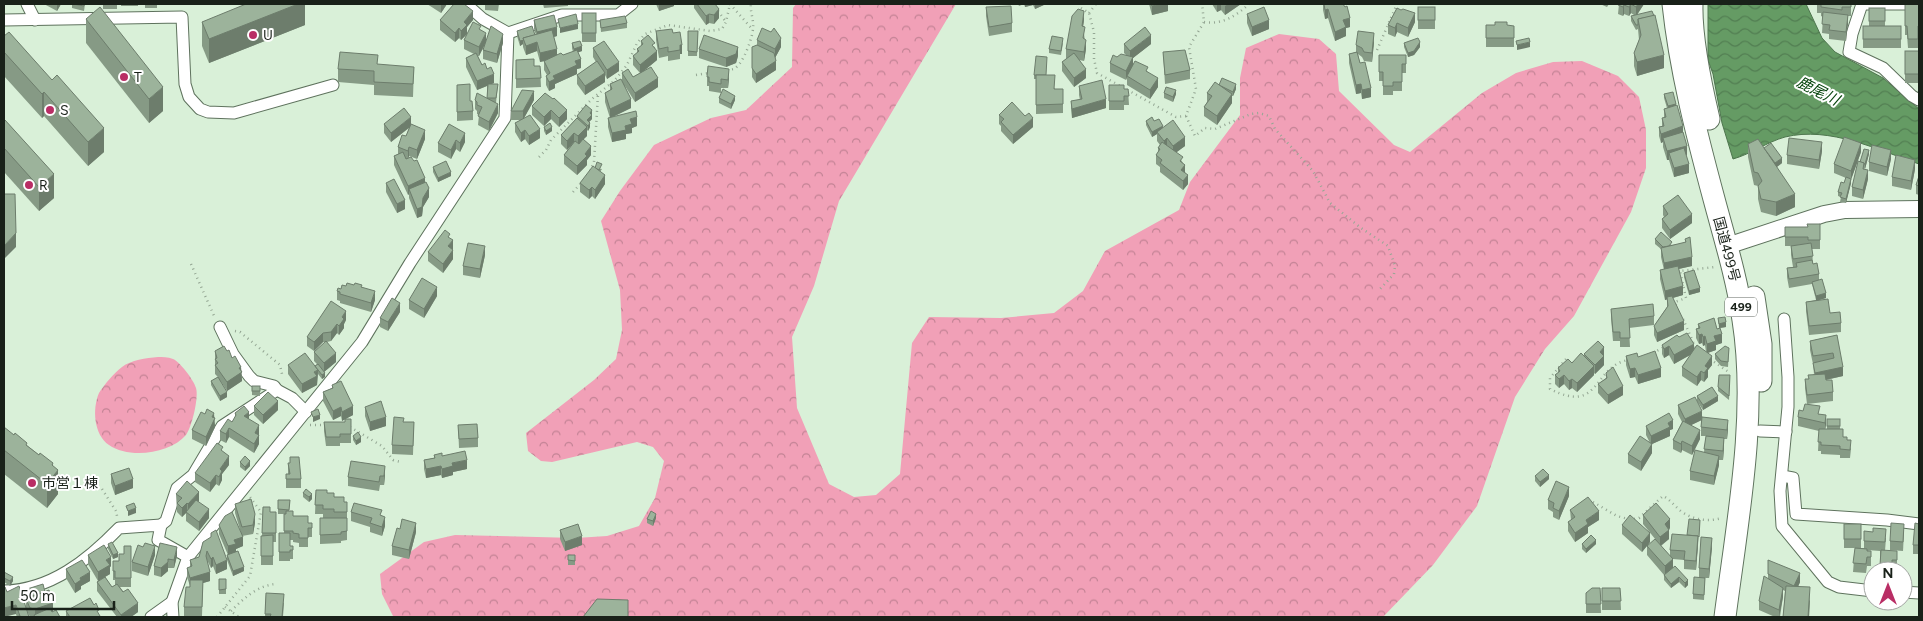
<svg xmlns="http://www.w3.org/2000/svg" width="1923" height="621" viewBox="0 0 1923 621" font-family="Figtree,'Noto Sans JP',sans-serif">
<style>
.forest{fill:url(#forest-crowns)}
.water{fill:url(#water-waves);stroke:#4e764e}
.lines{fill:none;stroke-linecap:round;stroke-linejoin:round}
.street-casing{stroke:#5e725d;stroke-width:13}
.secondary-casing{stroke:#5e725d;stroke-width:18}
.highway-casing{stroke:#5e725d;stroke-width:23}
.path{stroke:#95a794;stroke-width:2.5;stroke-dasharray:1 4;stroke-linecap:butt}
.street{stroke:#fff;stroke-width:11}
.secondary{stroke:#fff;stroke-width:16}
.highway{stroke:#fff;stroke-width:21}
.wall{fill:#869a85}
.shaded-wall{fill:#6d7d6c}
.building{fill:#9cb39b;stroke:#6d7d6c}
.poi-dot{fill:#b92e65;stroke:#fff;stroke-width:2}
.labels{text-anchor:middle;stroke-width:4;stroke-linejoin:round;paint-order:stroke}
.shield{fill:#fff;stroke:#5e645e;stroke-width:1}
.shield-label{font-size:12px;font-weight:bold;fill:#192119}
.poi-label{font-size:14px;fill:#192119;stroke:#fff;text-anchor:start}
.street-label{font-size:14px;fill:#192119;stroke:#fff}
.water-label{font-size:15px;font-style:italic;fill:#06440c;stroke:#fff}
</style>
<defs>
<pattern id="forest-crowns" width="20" height="18" patternUnits="userSpaceOnUse" patternTransform="scale(1.25)"><rect width="20" height="18" fill="#f1a0b7"/><path d="M2 6a3 3 0 1 1 6 0M12 15a3 3 0 1 1 6 0" fill="none" stroke="#c28294"/></pattern>
<pattern id="water-waves" width="16" height="10" patternUnits="userSpaceOnUse" patternTransform="scale(1.25)"><rect width="16" height="10" fill="#659b64"/><path d="M0 5q4-4 8 0t8 0" fill="none" stroke="#527e52"/></pattern>
</defs>
<rect width="100%" height="100%" fill="#d9f0d8"/>
<!-- forest -->
<g class="forest">
<path d="M796,4h160l-117,197 -25,85 -22,51 5,71 32,76 25,13 22,-2 24,-21 12,-131 17,-26 72,1 53,-5 29,-22 22,-40 74,-41 11,-28 50,-67v-37l6,-30 33,-14 40,5 17,15 3,37 55,54 16,7 72,-59 34,-20 37,-11 29,-1 36,15 21,21 7,33v38l-15,44 -57,104 -29,33 -30,48 -38,109 -44,59 -50,52 -990,-1 -11,-22 -2,-20 44,-32 31,-7 121,3 31,-2 32,-10 16,-28 9,-37 -11,-14 -16,-5 -85,20 -11,-1 -13,-10 -2,-18 68,-53 22,-21 6,-29 -2,-40 -19,-69 19,-30 34,-46 57,-27 35,-8 46,-43 1,-59z"/>
<path d="M158,357c4,0 10,0 15,2 6,2 21,21 23,29 3,9 -4,39 -10,47 -16,19 -57,24 -77,10 -15,-10 -17,-36 -10,-52 5,-8 15,-20 23,-26 9,-7 24,-9 36,-10z"/>
</g>
<!-- water -->
<path class="water" d="M1708,4h98l16,34 13,14 48,26 36,31v55c-41,-14 -89,-38 -134,-27 -18,5 -34,17 -52,22l-11,-36 -9,-49 -5,-14z"/>
<g class="lines">
<defs>
<g id="street">
<path d="M27,4l8,16"/>
<path d="M466,4l17,15 25,14 54,-18h56l14,-11"/>
<path d="M1862,4l-10,30 -3,18 34,16 29,28 7,4"/>
<path d="M1862,4h57"/>
<path d="M4,20l178,-3 3,67 4,13 11,12 8,3 26,1 99,-28"/>
<path d="M1784,319l4,58v30l-8,84 2,35 46,56 11,5 34,4"/>
<path d="M220,327l13,27 16,22 5,5 20,5 3,4 15,8 14,14"/>
<path d="M1760,431l26,1"/>
<path d="M1782,476l11,2 3,36 91,6 32,4"/>
<path d="M161,525l5,-4 11,-33 16,-13 29,-49 55,-36"/>
<path d="M4,591c47,-1 84,-31 115,-63l42,-3 -3,15 30,17"/>
<path d="M1903,592l16,1"/>
<path d="M151,617l21,-15"/>
<path d="M173,617l-1,-15 16,-45 174,-215 48,-79 95,-145 3,-85"/>
</g>
<path id="secondary" d="M1727,246l97,-32 21,-4 74,-1"/>
<g id="highway">
<path d="M1673,4c7,66 24,132 41,195 11,41 23,80 29,121 15,95 -6,203 -18,297"/>
<path d="M1692,4c-1,35 9,81 17,115"/>
<path d="M1754,297l7,47v37"/>
</g>
</defs>
<!-- street casing -->
<use href="#street" class="street-casing"/>
<!-- secondary casing -->
<use href="#secondary" class="secondary-casing"/>
<!-- highway casing -->
<use href="#highway" class="highway-casing"/>
<!-- path -->
<g class="path">
<path d="M1081,8l8,5 5,19v27l3,14 79,44 10,-1 10,-27 -7,-42 15,-25 -2,-18"/>
<path d="M718,11l8,11"/>
<path d="M1089,13l7,-9"/>
<path d="M1204,22c18,3 32,-6 45,-18"/>
<path d="M1377,50l20,-46"/>
<path d="M727,70c3,-1 6,0 8,-2 8,-4 18,-31 18,-40 1,-8 -3,-16 -2,-24"/>
<path d="M696,75l13,-2"/>
<path d="M1186,116l9,20 10,-8 10,1 36,-15 8,-1 10,3 6,13 38,42 17,32 31,25 27,18 7,20 -1,8 -14,15"/>
<path d="M539,157l7,-7 5,-10 41,-41 23,-19 12,-15 10,-22 8,-9 23,-9 42,6 12,-2 4,-7 4,-18 23,26"/>
<path d="M590,171l4,-9 4,-68"/>
<path d="M573,192l9,-10"/>
<path d="M191,264l24,54"/>
<path d="M1676,305l-1,-3 11,-4 -6,-27 35,-4"/>
<path d="M1683,319l14,32"/>
<path d="M235,331l5,1 40,33 2,9 -2,2"/>
<path d="M1653,353l11,-6"/>
<path d="M1566,359l-16,19v11c51,26 42,-22 78,-29"/>
<path d="M1710,359l20,14"/>
<path d="M310,425h17"/>
<path d="M350,427l32,19 11,14 8,2"/>
<path d="M102,489l14,22 1,5"/>
<path d="M1593,502l24,14 11,3"/>
<path d="M1634,519l5,-1 24,-22c8,4 12,11 19,16 12,8 26,10 40,6"/>
<path d="M225,607l14,10"/>
<path d="M231,611c12,-12 27,-26 45,-27"/>
<path d="M217,617l33,-41 11,-64 -11,-15"/>
</g>
<!-- street -->
<use href="#street" class="street"/>
<!-- secondary -->
<use href="#secondary" class="secondary"/>
<!-- highway -->
<use href="#highway" class="highway"/>
</g>
<!-- wall -->
<g class="wall">
<path d="M44,4h17l-4,7z"/>
<path d="M72,4h13l-1,7 -12,-3z"/>
<rect x="103" y="4" width="14" height="5"/>
<rect x="121" y="4" width="17" height="2"/>
<rect x="145" y="4" width="12" height="4"/>
<path d="M305,4v21l-96,38 -7,-17v-24z"/>
<path d="M427,4h20l-6,9z"/>
<path d="M485,4h14l-1,7 -13,-1z"/>
<path d="M543,4h25v2l-24,2z"/>
<path d="M656,4h18v2l-15,5z"/>
<path d="M694,4h21l4,14 -5,6 -5,-1 -3,2 -12,-17z"/>
<path d="M1018,4h28l-11,5 -2,-4 -8,2 -1,-3 -5,2z"/>
<path d="M1149,4h19v7l-16,4z"/>
<path d="M1212,4h29l-16,11 -4,-5 -4,2z"/>
<path d="M1323,4h20l7,23 -4,1v8l-11,5 -7,-23 -3,1 -2,-9z"/>
<path d="M1600,4h9l-2,3z"/>
<path d="M1619,4h25l-7,11 27,53 -27,8 -3,-10v-13l5,-13 -1,-11 -2,1 -5,-9v-5l3,-1 -3,-2 -2,3 -5,-2 -1,2 -5,-2z"/>
<path d="M1817,4h34v12h-3l-2,25 -17,-2v-5l-7,-1 1,-16 -2,-1v-3h-4z"/>
<path d="M1905,4h14v31h-1v13h-10l-1,-13h-2z"/>
<path d="M986,7l26,16v9l-23,4 -3,-20z"/>
<rect x="1418" y="7" width="17" height="22"/>
<path d="M1397,8l18,14 -7,15 -11,-5 -2,5 -7,-3v-9z"/>
<path d="M1869,8h16v18h16v22h-38v-22h6z"/>
<rect x="582" y="13" width="14" height="29"/>
<path d="M1247,14l22,15 -17,7 -5,-13z"/>
<path d="M86,19l77,92 -14,12 -63,-80z"/>
<path d="M440,20h33l-6,7v7l14,-4 5,11 17,2 -6,20 -14,-4v-9l3,-8 -7,14h-1l4,9 12,18 -3,1h7l-2,19h-1l3,10 -9,18 -11,-6 1,-10 -2,-1v-3l-2,-2v-9l12,-2v-12l-10,4 -11,-23v-9l8,-4 -10,-5v-9l3,-6 -6,6 -2,-2 -4,4 -15,-12z"/>
<path d="M534,20l23,16 -3,1 3,18h6l10,-3 -1,-4v-5l10,8 -4,1 3,16 -4,1v5l-22,10v4l-6,3 -3,-6v-9l1,-1 -3,-5v-9l-4,1 -3,-11 -11,4 -3,-8v-3l-3,2 -3,-10v-5l19,4 -2,-6z"/>
<path d="M600,20l27,3v5l-26,4z"/>
<path d="M1084,20l-1,6 3,23 -2,12 -5,-1 7,18 -12,9 -12,-16v-9l5,-4h-1v-9z"/>
<path d="M1486,25l28,1v21h-28z"/>
<path d="M656,31l17,2 9,21h-2v5l-12,2v-5l-9,2 -3,-18z"/>
<path d="M688,31h10l-1,25h-9z"/>
<path d="M4,36l100,116 -16,14 -44,-50 -2,2 -38,-42z"/>
<path d="M757,40l24,7 -6,11 1,12 -20,13 -4,-6v-30l5,-2z"/>
<path d="M641,41l14,6 2,13 -12,10 13,17 -23,15 -10,-16 6,22 -20,10 26,8 -5,2v5l-6,1v5l-14,3 -4,-15v-9h2l-5,-16v-9l5,-3v-6l12,-3v-8l11,4 7,-4 -7,-8v-9l4,-3v-4l4,-3z"/>
<path d="M1374,42l-2,20 -8,-1 -2,-4 -4,-3 2,9 11,34 -9,2 -1,-6 -5,1 -7,-31v-9l7,-2v-7z"/>
<path d="M1063,43l-2,12 -12,-2v-4z"/>
<path d="M1404,43l16,4 -6,8 -6,2 -4,-10z"/>
<path d="M1124,44h27l-18,14v6l15,8 10,15 -8,12 -23,-14v-7l-1,2 -16,-8v-9l7,-6 9,-2 -2,-2z"/>
<path d="M593,48l26,23 -12,8 -2,-4v7l-20,13 -8,-11v-9l19,-13 -3,-5z"/>
<path d="M699,49l39,7 -2,7 -10,4 -27,-9z"/>
<rect x="1905" y="51" width="14" height="32"/>
<path d="M1163,52l27,18v9l-25,5z"/>
<path d="M1379,55h27v18h-4v18h-9v4h-10v-14h-4z"/>
<path d="M516,60l18,6h6l1,21 -25,1z"/>
<path d="M414,67l-1,30 -39,-2v-10l-36,-3v-13z"/>
<path d="M1034,75h12l9,14h8v24l-27,1v-35h-2z"/>
<path d="M707,77l22,1 -1,10h-7v5l-12,-2v-5h-2z"/>
<path d="M457,85l13,16 3,10v9l-16,1z"/>
<path d="M1109,85l15,4h4l1,16h-5v5h-15z"/>
<path d="M1219,85l17,4 -3,7h-1v7l-15,22 -13,-9v-9l3,-5v-9z"/>
<path d="M1079,86l27,22 -34,10 -1,-8v-9l9,-1 -1,-5z"/>
<path d="M545,93l22,26 -8,8 -8,-8 -7,7 -12,-11v-9z"/>
<path d="M1164,93l12,1 -3,8 -9,-4z"/>
<path d="M1664,94l12,12 7,27 6,40 -15,4 -5,-17h-2l-4,-13v-5l-2,1 -2,-7v-9l3,-1v-8h2v-9l3,-1 -3,-10z"/>
<path d="M719,98l16,2 -4,9 -12,-6z"/>
<path d="M534,100l-10,18 16,20 -11,7 -4,-6 -4,3 -6,-10v-9l6,-3h-10v-9z"/>
<path d="M999,115l34,12 -20,17 -12,-13v-5l-2,-2z"/>
<path d="M577,116l15,3 -3,3 1,5 -2,4 -1,-1v6l-4,3 8,16 -4,5v5l-10,10 -13,-11v-9l10,-13 -7,8 -6,-6v-9l16,-17z"/>
<path d="M1146,121h8l31,25 -9,6 7,11 5,21 -5,6 -23,-18v-5l-4,-3v-9l2,-2v-5l2,-3 -3,-4v-7l-5,3 -6,-12z"/>
<path d="M4,122l50,76 -15,13 -35,-39z"/>
<path d="M384,124h27l14,15 -8,20 -8,-3 -1,2 17,25 4,14 -6,10 -1,9 -5,2 -8,-20v-4l-1,1 -14,-30v-9l4,-2v-7l8,-11 3,-8 -18,14 -7,-9z"/>
<path d="M449,124l16,18 -5,10 -4,-3 -5,10 -13,-7v-9z"/>
<path d="M544,127l8,4 -6,4 -2,-4z"/>
<path d="M1748,144l16,4 18,15 -5,4 18,40 -19,9 -15,-4 -3,-13v-13l-4,-1 -6,-28z"/>
<path d="M1822,151l-3,18 -32,-5v-9z"/>
<path d="M1861,152l-10,27v4l-5,20 -6,-1 1,-5 -3,-1v-4l6,-9 2,-5 -12,-5v-9z"/>
<path d="M1869,154l-4,15 -1,-1 4,11 -5,20 -11,-3v-9l8,-25z"/>
<path d="M1891,159l-4,17 -18,-5v-9z"/>
<path d="M433,167l18,9 -13,6 -5,-10z"/>
<path d="M595,168l7,1 -2,3 5,12 -10,15 -3,-3 -3,3 -9,-7v-9z"/>
<path d="M1915,169l-4,21 -19,-4v-9z"/>
<path d="M1919,176v19l-3,-1v-9z"/>
<path d="M386,183l19,26 -8,4 -11,-21z"/>
<path d="M1663,206l29,17 -22,16 -8,-11v-9l2,-2 -1,-2z"/>
<path d="M1820,224v25h-8l1,15 6,10v6l7,18 -7,2 11,13 11,10v9l-32,3 -3,-24v-9l10,-2 -4,-16 -23,4 -2,-11v-9l6,-1 -2,-12v-9h4h-10v-19h22z"/>
<path d="M1655,239l17,6 13,-2v-4l7,27 -13,3 4,26 -10,3 11,32 -27,12 -3,-7v-9l13,-19v-8l-2,1 -5,-21v-9h4l-3,-13v-8l-6,-5z"/>
<path d="M452,250l1,9 -10,14 -15,-12v-9z"/>
<path d="M485,255l-5,23 -17,-3v-9z"/>
<path d="M1684,273l16,19 -11,3 -5,-18z"/>
<path d="M346,286l16,1 13,13 -4,12 -31,-9v-2l-3,-1v-9z"/>
<path d="M437,296l-13,22 -15,-9v-9z"/>
<path d="M1611,309l43,7v9l-25,3 1,19h-10v-6h-7l-2,-23z"/>
<path d="M400,312l-12,19 -8,-4v-9z"/>
<path d="M1718,318l8,9 -6,1 2,15 -6,2v5l-8,3 4,12 -4,5v7l-4,5 -3,-2 -4,6 -15,-10v-9l9,-13 -17,10 -5,-9 -5,3 -2,-4v-9l17,-8 15,13 12,2 -1,-7 -2,1 -1,-3 -3,1 -3,-6v-9l2,-1v-4l19,5 2,-1z"/>
<path d="M346,320l-2,4v4l-5,7 -2,-2 -6,8 -4,1 9,20 -12,10 1,5 -3,2 -4,-5 -1,11 -15,8 -14,-19v-9l27,1 2,-2 -3,-3v-9l11,-10h-2l-9,9 -7,-5v-9z"/>
<path d="M1837,335l6,41 -17,4 7,12v9l-26,3 -2,-16v-9h3l6,-5 -1,-10 -3,-14v-9z"/>
<path d="M1729,348l-1,19 -7,-1 -6,-7v-5z"/>
<path d="M215,351l17,7 9,9 1,14 -15,10 -7,-11 7,17 -7,4 -9,-16v-4l7,-4 -3,-3z"/>
<path d="M1584,354l20,2v9l-9,9 -1,-1v2l-17,17 -5,-4 -3,2 -5,-6 -5,4 -4,-4v-9l3,-2v-5l26,-11z"/>
<path d="M1626,356l12,1 23,20 -23,7 -3,-7 -5,1 -4,-13z"/>
<path d="M1606,373l17,22 -15,9 -10,-11v-9l8,-6z"/>
<path d="M1730,375l-1,25 -11,-9v-4z"/>
<path d="M332,385l21,30 -8,4h6v24h-11v3h-14l-2,-15v-9h21v-3l-3,2 -1,-5 -8,4 -10,-19v-9l9,-4z"/>
<path d="M252,386h8v10l-8,-1z"/>
<path d="M1697,396l21,5 -15,9 -6,-9z"/>
<path d="M1678,405l50,24 -1,10h-3v8l-1,13h-4v5l-5,20 -24,-5v-9l14,-19 2,-16h-5v-16l-10,5 9,14 -8,16 -10,-5 -1,3 -8,-4v-9l9,-18 -4,-8z"/>
<path d="M254,406l24,4 -15,14 -9,-9z"/>
<path d="M365,407l21,19 -16,5 -5,-15z"/>
<path d="M235,413l14,6 10,15v10l-5,9 -25,-16 -3,6 -6,-3v-9l12,-9 3,-5z"/>
<path d="M1820,414l6,10 -1,5h2v-10h13v10l3,8 4,3 4,9 -1,9h-10v-3l-19,-1v-3h-3l1,-20 -21,-5v-9z"/>
<path d="M214,418l1,9 -9,19 -14,-7v-9z"/>
<path d="M404,422h10l-1,33 -21,-1v-9z"/>
<path d="M458,425l20,13v9l-19,1z"/>
<path d="M1646,426l27,3 -3,1v6l-18,8v9l-11,18 -13,-8v-9l22,-11 -4,-8z"/>
<path d="M14,435l39,31 5,28 -11,14 -43,-34v-24z"/>
<path d="M353,436l8,6 -5,3 -3,-5z"/>
<path d="M434,455l8,1 25,13 -14,3v3l-11,3 -1,-3 -15,3 -2,-9v-9l10,-2z"/>
<path d="M240,462l10,4 -5,5 -5,-4z"/>
<path d="M288,463l13,16v9h-15v-14h2z"/>
<path d="M229,465l-7,9v6l-3,6 -3,-2 -6,8 -15,-10v-9z"/>
<path d="M111,474l22,14 -18,7 -4,-12z"/>
<path d="M385,475l-1,10h-4l-1,6 -31,-5v-9z"/>
<path d="M1535,476l14,3 -9,8 -5,-6z"/>
<path d="M316,490l11,3 17,9h3v38l-6,1v2l-21,1v-26h3v-4h-8z"/>
<path d="M303,493l9,6 -3,3 -6,-5z"/>
<path d="M176,494l23,7h-1l11,17 -10,13 -13,-10v-8l-4,4 -5,-5z"/>
<path d="M1569,496l-10,24 -6,-3v-5l-5,-3v-9z"/>
<path d="M278,500h12l-1,11 4,5 15,7h4v14h-4v10h-9v-4l-6,-1v-2h-3v6h3v13h-3v2h-11v-28h5v-19h1h-7z"/>
<path d="M235,504l20,19 -2,11 -11,2 1,10 -7,3v3l8,19 -11,5 -6,-16v-5h1l-9,-21v-9l22,8 -6,-20z"/>
<path d="M263,507l7,5h6v30h-3v23h-12v-29h1z"/>
<path d="M1570,510l29,10 -11,7v6l-13,9 -7,-11v-9l3,-2z"/>
<path d="M351,512l31,4 3,10 -3,10 -12,-4v-5l-19,-6z"/>
<path d="M1643,515l27,13 -1,2v9l-8,7 9,10v-6l17,-15 13,-15 -4,50 -12,-1v-9l-11,-1v9l15,17 -3,3 -6,-6 -8,6 -7,-8v-5l-17,-20v-9l-5,6 -20,-18v-9l28,17 -2,3h12l-17,-21z"/>
<path d="M656,518l-3,8 -6,-3v-4z"/>
<path d="M1844,524h17v24h3v-7l22,-3 -1,13h12v18l-5,-1v3h-12v-20l-13,-1 4,1v15h-4l-1,7 -13,-1 2,-24h-11z"/>
<path d="M1919,524v30h-6v-9z"/>
<path d="M560,530l22,15 -17,6 -5,-12z"/>
<path d="M416,532l-7,27 -17,-4v-9z"/>
<path d="M1904,533l-1,18 -13,-1v-9z"/>
<path d="M203,542l24,27 -11,5 -3,-8 -2,2 -4,-8 3,21 -7,2 -1,33h-18v-9l6,-21 -3,-9v-9l3,-1v-7l9,-3z"/>
<path d="M160,543l17,13 -3,12h-6v3l-7,6 -7,-2v-9z"/>
<path d="M108,544l10,13 -5,2 -5,-10z"/>
<path d="M1582,544h14l-10,9 -4,-4z"/>
<path d="M131,546v41h-11l18,25 -7,5h-14l-20,-26v-9l6,-4 -5,3 -10,-17v-9l23,11 -1,1v7l-5,3 7,10 3,-2v-5h-2v-19h6z"/>
<path d="M1712,547l-3,31h-4l-1,22 -11,-1v-5l6,-17v-9z"/>
<path d="M155,555l-7,21 -16,-5v-9z"/>
<rect x="568" y="555" width="7" height="10"/>
<path d="M1768,560l32,22 -2,5 12,14 -1,16h-26l2,-26 -2,-1v7l-3,20h-5l-16,-7v-9l9,-22z"/>
<path d="M66,569l24,12 -9,5v3l-6,4 -9,-15z"/>
<path d="M4,572l9,9 -3,5 -6,-4z"/>
<rect x="219" y="579" width="7" height="15"/>
<path d="M1600,588l1,25h-15v-20z"/>
<path d="M1602,588h18l1,22h-19z"/>
<path d="M24,590l21,2 8,20 7,5h-30l-3,-6 2,6h-12l-10,-25 19,15v-6l-2,-7z"/>
<path d="M266,593l18,10 -1,14h-18z"/>
<path d="M66,611l33,4 1,2h-34z"/>
</g>
<!-- shaded-wall -->
<g class="shaded-wall">
<path d="M57,4h4l-4,7z"/>
<path d="M298,4h7v21l-96,38v-24z"/>
<path d="M441,4h6l-6,9z"/>
<path d="M659,4h15v2l-15,5z"/>
<path d="M1025,4h8v1l-8,2z"/>
<path d="M1035,4h11l-11,5z"/>
<path d="M1161,4h7v7l-16,4v-9z"/>
<path d="M1217,4h4v6l-4,2z"/>
<path d="M1228,4h13l-16,11v-9z"/>
<path d="M1631,4v9l-2,3v-9z"/>
<path d="M1638,4h6l-8,12v-9z"/>
<path d="M1624,5v9l-1,2v-9z"/>
<path d="M719,9v9l-5,6v-9z"/>
<path d="M1328,9v9l-3,1v-9z"/>
<path d="M473,11v9l-6,7v7l-6,6v-9l3,-9z"/>
<path d="M1084,11v9l-2,15v-9z"/>
<path d="M1415,13v9l-7,15v-9z"/>
<path d="M709,14v9l-3,2v-9z"/>
<path d="M1848,15v9l-2,17v-9z"/>
<path d="M1350,18v9l-4,1v8l-11,5v-9l8,-12z"/>
<path d="M1269,20v9l-17,7v-9z"/>
<path d="M1397,23v9l-2,5v-9z"/>
<path d="M578,24v5l-18,4v-5z"/>
<path d="M557,27v9l-20,5v-9z"/>
<path d="M459,28v10l-4,4v-9z"/>
<path d="M486,33v9l-7,14v-9z"/>
<path d="M1374,33v9l-2,20v-9z"/>
<path d="M503,34v9l-6,20v-9z"/>
<path d="M1151,35v9l-18,14v8l-6,10 -1,4v-9l4,-11v-9z"/>
<path d="M781,38v9l-6,11v-9z"/>
<path d="M523,40v4l-3,2v-5z"/>
<path d="M1086,40v9l-2,12v-9z"/>
<path d="M537,42v9l-11,4v-9z"/>
<path d="M1420,42v5l-6,8 -6,2v-4z"/>
<path d="M1530,42v5l-13,3v-5z"/>
<rect x="680" y="45" width="2" height="9"/>
<path d="M582,46v5l-8,3v-5z"/>
<path d="M738,47v9l-2,7 -10,4v-9z"/>
<path d="M557,49v9l-17,4v-9z"/>
<path d="M657,51v9l-17,14v-9z"/>
<path d="M1664,55v13l-27,8v-14z"/>
<path d="M581,59v9l-4,1v5l-22,10v4l-6,3v-9l4,-6 22,-15z"/>
<path d="M776,61v9l-20,13v-9z"/>
<path d="M619,62v9l-12,8v-9z"/>
<path d="M729,69v9l-1,10v-8z"/>
<path d="M1086,69v9l-12,9v-9z"/>
<path d="M605,73v9l-20,13v-9z"/>
<path d="M494,74v9l-17,7v-9z"/>
<path d="M658,78v9l-23,15v-9z"/>
<path d="M1158,78v9l-8,12v-9z"/>
<path d="M1236,84v5l-3,7v-4z"/>
<path d="M1361,84v9l-5,1v-9z"/>
<path d="M163,87v24l-14,12v-24z"/>
<path d="M1371,88v9l-9,2v-9z"/>
<path d="M1176,90v4l-3,8v-5z"/>
<path d="M534,91v9l-11,20v-9z"/>
<path d="M44,92v24l-2,2v-24z"/>
<path d="M1232,94v9l-15,22v-9z"/>
<path d="M735,96v4l-4,9v-5z"/>
<path d="M631,99v9l-21,10v-9z"/>
<path d="M1106,99v9l-34,10v-9z"/>
<path d="M498,104v9l-9,18v-9z"/>
<path d="M1676,104v4l-8,2v-4z"/>
<path d="M551,110v9l-7,7v-9z"/>
<path d="M567,110v9l-8,8v-9z"/>
<path d="M592,110v9l-5,5v-4l3,-7z"/>
<path d="M411,117v9l-20,16v-9z"/>
<path d="M637,117v9l-5,2v5l-6,1v5l-14,3v-9l13,-7 5,-7z"/>
<path d="M1033,118v9l-20,17v-9z"/>
<path d="M590,123v4l-2,4v-5z"/>
<path d="M1163,126v5l-6,1v2l-5,3v-5z"/>
<path d="M1683,126v9l-20,3v4l-2,1v-9z"/>
<path d="M552,127v4l-6,4v-4z"/>
<path d="M587,127v9l-9,9v-9z"/>
<path d="M104,128v24l-16,14v-24z"/>
<path d="M540,129v9l-11,7v-9z"/>
<path d="M425,130v9l-8,20v-9z"/>
<path d="M525,130v9l-4,3v-9z"/>
<path d="M465,133v9l-5,10v-9z"/>
<path d="M574,133v9l-7,8v-9z"/>
<path d="M1185,137v9l-12,9v-9z"/>
<path d="M1167,138v9l-3,3v-9z"/>
<path d="M456,140v9l-5,10v-9z"/>
<path d="M1822,142v9l-3,18v-9z"/>
<path d="M1861,143v9l-10,28v-9z"/>
<path d="M591,146v9l-4,5v5l-10,10v-9l8,-12z"/>
<path d="M1687,146v9l-16,4 -2,-6v7h-2v-9z"/>
<path d="M409,147v9l-1,4v-9z"/>
<path d="M1869,150v4l-4,15v-5z"/>
<path d="M1891,150v9l-4,17v-9z"/>
<path d="M1782,158v5l-8,6v-5z"/>
<path d="M1915,160v9l-4,21v-9z"/>
<path d="M1689,164v9l-15,4v-9z"/>
<path d="M1185,165v9l-4,-4z"/>
<path d="M1868,170v9l-5,20v-9z"/>
<path d="M451,172v4l-13,6v-4z"/>
<path d="M54,174v24l-15,13v-24z"/>
<path d="M605,175v9l-10,15v-9z"/>
<path d="M1188,175v9l-5,6v-9z"/>
<path d="M425,178v9l-16,2v5l-1,1v-9z"/>
<path d="M1851,179v4l-5,20v-4z"/>
<path d="M592,187v9l-3,3v-9z"/>
<path d="M429,188v9l-6,10 -1,9 -5,2v-9z"/>
<path d="M1795,194v13l-19,9v-14z"/>
<path d="M405,200v9l-8,4v-9z"/>
<path d="M1692,214v9l-22,16v-9z"/>
<path d="M16,233v14l-12,12v-13z"/>
<path d="M453,240v9l-5,6v-9z"/>
<path d="M485,246v9l-5,23v-9z"/>
<path d="M453,250v9l-10,14v-9z"/>
<path d="M1692,257v9l-28,6v-9z"/>
<path d="M1683,286v9l-18,5v-9z"/>
<path d="M437,287v9l-13,22v-9z"/>
<path d="M1700,288v4l-11,3v-4z"/>
<path d="M375,291v9l-4,12v-9z"/>
<path d="M1826,293v5l-10,3v-5z"/>
<path d="M400,303v9l-12,19v-9z"/>
<path d="M346,311v9l-2,4v4l-5,7v-9l3,-9z"/>
<path d="M1684,321v9l-27,12v-9z"/>
<path d="M1726,322v5l-7,1v-4z"/>
<path d="M337,324v9l-6,8v-9z"/>
<path d="M323,333v9l-9,9v-9z"/>
<path d="M1702,334v9l-3,1v-9z"/>
<path d="M1722,334v9l-6,2v5l-9,3v-9l7,-8z"/>
<path d="M1705,336v9l-2,1v-9z"/>
<path d="M1694,344v9l-20,11v-9z"/>
<path d="M1669,346v9l-5,3v-9z"/>
<path d="M1604,347v18l-9,9v-9l5,-13z"/>
<path d="M336,353v9l-12,10v-9z"/>
<path d="M1712,356v9l-4,5v7l-4,5 1,-16z"/>
<path d="M1594,366v9l-17,17v-9z"/>
<path d="M241,367l1,14 -15,10v-9z"/>
<path d="M1843,367v9l-28,6v-9z"/>
<path d="M1635,368v9l-5,1v-9z"/>
<path d="M1661,368v9l-23,7v-9z"/>
<path d="M318,370l-1,15 -15,8v-9z"/>
<path d="M1701,371v9l-4,6v-9z"/>
<path d="M325,373v4l-3,2v-4z"/>
<path d="M1564,375v9l-5,4v-9z"/>
<path d="M1572,379v9l-3,2v-9z"/>
<path d="M1623,386v9l-15,9v-9z"/>
<path d="M227,392v5l-7,4v-5z"/>
<path d="M1718,396v5l-15,9v-5z"/>
<path d="M278,401v9l-15,14v-9z"/>
<path d="M353,406v9l-11,6v-9z"/>
<path d="M341,407v9l-8,4v-9z"/>
<path d="M1702,411v9l-17,8v-9z"/>
<path d="M249,412v9l-5,-5z"/>
<path d="M214,413l1,14 -9,19v-9l6,-20z"/>
<path d="M320,415v4l-7,3v-5z"/>
<path d="M1826,415v9l-1,8v-9z"/>
<path d="M386,417v9l-16,5v-9z"/>
<path d="M1673,420v9l-3,1v6l-18,8v9l-11,18v-9l10,-17v-9l17,-13z"/>
<path d="M1728,420v9l-1,10v-9z"/>
<path d="M259,425v19l-5,9 1,-20z"/>
<path d="M229,428v9l-3,6v-9z"/>
<path d="M1700,430v9l-8,16v-9z"/>
<path d="M361,437v5l-5,3v-4z"/>
<path d="M1724,438v9l-1,13v-9z"/>
<path d="M1682,441v9l-1,3v-9z"/>
<path d="M229,456v9l-7,9v6l-3,6 1,-17z"/>
<path d="M1719,456v9l-5,20v-9z"/>
<path d="M467,460v9l-14,3v3l-11,3v-9l10,-6z"/>
<path d="M250,461v5l-5,5v-4z"/>
<path d="M53,463v13l5,-6v24l-11,14v-24l5,-19z"/>
<path d="M385,466v9l-1,10v-9z"/>
<path d="M441,466v9l-15,3v-9z"/>
<path d="M216,475v9l-6,8v-9z"/>
<path d="M1549,475v4l-9,8v-5z"/>
<path d="M133,479v9l-18,7v-9z"/>
<path d="M1569,487v9l-10,24v-9z"/>
<path d="M199,492v9l-11,12v-9z"/>
<path d="M312,494v5l-3,3v-5z"/>
<path d="M187,503v9l-5,5v-9z"/>
<path d="M136,508v5l-8,3v-5z"/>
<path d="M209,509v9l-10,13v-9z"/>
<path d="M1599,511v9l-11,7v6l-13,9v-9l11,-13z"/>
<path d="M255,514v9l-2,11v-9z"/>
<path d="M656,514v4l-3,8v-5z"/>
<path d="M385,517v9l-3,10v-9z"/>
<path d="M1670,519v9l-5,5 4,-3v9l-9,7v-9l5,-13z"/>
<path d="M416,523v9l-7,27v-9z"/>
<path d="M1650,533v9l-8,10v-9z"/>
<path d="M582,536v9l-17,6v-9z"/>
<path d="M1698,536v9l-2,25v-9z"/>
<path d="M243,537v9l-7,3v4l-8,2v-9l6,-6z"/>
<path d="M1712,538v9l-3,31v-9z"/>
<path d="M1596,540v4l-10,9v-4z"/>
<path d="M155,546v9l-7,21v-9z"/>
<path d="M177,547v9l-3,12v-8z"/>
<path d="M118,553v4l-5,2v-4z"/>
<path d="M111,557v9l-1,1v7l-12,7v-9l8,-12z"/>
<path d="M213,557v9l-2,2v-9z"/>
<path d="M1673,559v9l-8,7v-9z"/>
<path d="M227,560v9l-11,5v-9z"/>
<path d="M168,562v9l-7,6v-9z"/>
<path d="M244,567v4l-11,5v-5z"/>
<path d="M90,572v9l-9,5v3l-6,4v-9l5,-6z"/>
<path d="M210,572v9l-7,2 -1,33 1,-33 -13,4v-9z"/>
<path d="M1800,573v9l-6,13v-9z"/>
<path d="M13,577v4l-3,5v-5z"/>
<path d="M1679,577v5l-8,6v-4z"/>
<path d="M1688,580v5l-3,3v-5z"/>
<path d="M1810,587l-1,30h-1z"/>
<path d="M1783,588v9l-4,20v-7z"/>
<path d="M53,603v9l-18,4v-7z"/>
<path d="M138,603v9l-7,5h-10v-2z"/>
<path d="M16,605v9l-12,3v-9z"/>
</g>
<!-- building -->
<g class="building">
<path d="M73,4h11v2z"/>
<path d="M246,4h52l-89,35 -7,-17z"/>
<path d="M454,4h10l9,7 -9,11 3,3 -6,6 -2,-3 -4,5 -15,-13z"/>
<path d="M697,4h18l4,5 -5,6 -5,-1 -3,2z"/>
<path d="M1151,4h10l-9,2z"/>
<path d="M1324,4h19l2,3 2,-1 3,12 -7,2 3,7 -11,5 -7,-23 -3,1z"/>
<path d="M1619,4h19l-2,3 -5,-3 -2,3 -5,-2 -1,2 -5,-2z"/>
<path d="M1817,4h34v3h-9v3l-21,-3v-3z"/>
<path d="M1905,4h14v22h-1v13h-10l-1,-13h-2z"/>
<path d="M1011,6l1,17 -23,4 -3,-20z"/>
<path d="M100,7l63,80 -14,12 -63,-80z"/>
<path d="M1264,7l5,13 -17,7 -5,-13z"/>
<rect x="1418" y="7" width="17" height="13"/>
<path d="M1397,8l4,2 2,-1 12,4 -7,15 -11,-5 -2,5 -7,-3z"/>
<rect x="1869" y="8" width="16" height="13"/>
<path d="M1078,9l6,2 -2,15 3,1 -2,11 3,2 -2,12 -18,-3 6,-33z"/>
<path d="M1652,11l2,5 -16,3v6h-2l-5,-9z"/>
<path d="M1823,12l25,3 -2,17 -17,-2 1,-5 -8,-1z"/>
<rect x="582" y="13" width="14" height="20"/>
<path d="M576,14l2,10 -18,4 -2,-9z"/>
<path d="M554,15l3,12 -20,5 -3,-12z"/>
<path d="M1655,15l9,40 -27,7 -3,-9 7,-18 -3,-16z"/>
<path d="M625,16l2,7 -26,5 -1,-8z"/>
<path d="M473,22l8,4 -2,3 7,4 -7,14 -15,-7z"/>
<path d="M1495,22h12v3l7,1v12h-28v-13h9z"/>
<path d="M491,26l12,8 -6,20 -14,-4z"/>
<path d="M532,26l3,9 -12,3 1,2 -4,1 -3,-10z"/>
<rect x="1863" y="26" width="38" height="13"/>
<path d="M1145,27l6,8 -21,16 -6,-7z"/>
<path d="M762,28l9,4 3,-4 7,10 -6,11 -18,-9z"/>
<path d="M672,29l1,4 7,-1 2,13h-2v5l-12,2v-5l-9,2 -3,-18z"/>
<path d="M552,30l5,19 -17,4 -3,-11 -11,4 -3,-8z"/>
<path d="M688,31h10l-1,21 -9,-1z"/>
<path d="M1358,31l16,2 -2,20 -8,-1 -2,-4 -6,-3z"/>
<path d="M9,32l43,48 5,-5 47,53 -16,14 -44,-50 -2,2 -38,-42v-16z"/>
<path d="M648,35l7,8 -3,2 5,6 -17,14 -7,-9 6,-5 -2,-2 6,-5 -2,-3z"/>
<path d="M704,35l34,12 -2,7 -10,4 -27,-9z"/>
<path d="M1052,36l11,2 -2,13 -12,-2z"/>
<path d="M1418,38l2,4 -6,9 -6,2 -4,-10z"/>
<path d="M1529,38l1,4 -13,3 -1,-4z"/>
<path d="M580,41l2,5 -8,3 -2,-6z"/>
<path d="M604,41l15,21 -12,8 -14,-22z"/>
<path d="M757,45l17,8 2,8 -20,13 -4,-6v-21z"/>
<path d="M577,50l4,9 -6,2 2,4 -24,11 2,3 -6,3 -3,-6 4,-3 -6,-12 17,-8 2,2z"/>
<path d="M1185,50l5,20 -25,5 -2,-23z"/>
<rect x="1905" y="51" width="14" height="23"/>
<path d="M340,52l38,3 -1,9 37,3 -1,17 -39,-2v-11l-36,-2z"/>
<path d="M1357,52l3,11 5,-1 6,26 -9,2 -1,-6 -5,1 -7,-31z"/>
<path d="M476,53l6,12 3,-2 2,6 4,-2 3,7 -17,7 -11,-23z"/>
<path d="M1074,53l12,16 -12,9 -12,-16z"/>
<path d="M1121,54l12,3 -7,14 -16,-8 3,-8 4,2z"/>
<path d="M1379,55h27v9h-4v18h-9v4h-10v-14h-4z"/>
<path d="M1036,56l11,1 -1,18h-12z"/>
<path d="M534,59v7h6l1,12 -25,1v-19z"/>
<path d="M597,61l8,12 -20,13 -8,-11z"/>
<path d="M1135,61l13,6 -2,4 12,7 -8,12 -23,-14z"/>
<path d="M708,66l21,3 -1,11 -7,-1v5l-12,-2v-5h-2z"/>
<path d="M651,67l7,11 -23,15 -13,-20 6,-4 5,8z"/>
<path d="M1036,75h19l-1,14h9v15l-27,1z"/>
<path d="M1222,78l14,6 -3,8 -14,-7z"/>
<path d="M621,79l10,20 -21,10 -5,-16 7,-4 -2,-5z"/>
<path d="M1102,80l4,19 -34,10 -1,-8 11,-2 -3,-13z"/>
<path d="M1215,82l17,12 -15,22 -13,-9 8,-11 -5,-3z"/>
<path d="M470,84v17h2l1,10 -16,1v-27z"/>
<path d="M488,84h10l-2,14h-9z"/>
<path d="M1109,85h15v4h4l1,7h-5v5h-15z"/>
<path d="M1166,87l10,3 -3,7 -9,-4z"/>
<path d="M723,89l12,7 -4,8 -12,-6z"/>
<path d="M522,90l12,1 -11,20h-12z"/>
<path d="M1673,92l3,12 -8,2 -4,-12z"/>
<path d="M477,93l21,11 -9,18 -11,-6 4,-9 -5,-2v-3l-2,-2z"/>
<path d="M545,93l8,6 1,-1 13,12 -8,8 -8,-8 -7,7 -12,-11z"/>
<path d="M1012,102l13,14 4,-3 4,5 -20,17 -12,-13 3,-3 -5,-4z"/>
<path d="M586,105l6,5 -2,3 2,2 -5,5 3,3 -2,3 -11,-10z"/>
<path d="M1677,105l6,21 -22,8 -2,-7 5,-1 -2,-8 4,-1 -2,-8z"/>
<path d="M404,108l7,9 -20,16 -7,-9z"/>
<path d="M636,111l1,6 -7,2 2,5 -7,2 1,4 -14,3 -4,-15z"/>
<path d="M530,115l10,14 -11,7 -4,-6 -4,3 -6,-10z"/>
<path d="M1152,117l2,4 5,-2 4,7 -11,6 -6,-11z"/>
<path d="M577,118l10,9 -9,9 -4,-3 -7,8 -6,-6z"/>
<path d="M5,120l49,54 -15,13 -35,-39v-26z"/>
<path d="M1173,120l12,17 -12,9 -6,-8 -3,3 -7,-9z"/>
<path d="M550,123l2,4 -6,4 -2,-4z"/>
<path d="M411,124l14,6 -8,20 -8,-3 -1,4 -10,-4 4,-12 4,1z"/>
<path d="M449,124l16,9 -5,10 -4,-3 -5,10 -13,-7z"/>
<path d="M1683,132l4,14 -20,5 -4,-13z"/>
<path d="M1844,137l17,6 -10,28 -17,-7z"/>
<path d="M1789,138l33,4 -3,18 -32,-5z"/>
<path d="M583,139l8,7 -6,8 2,2 -10,10 -13,-11 11,-14 4,3z"/>
<path d="M1758,139l37,55 -19,8 -15,-3 -3,-13 4,-5 -4,-8 -4,-1 -6,-28z"/>
<path d="M1162,142l21,15 -3,4 5,4 -4,5 7,5 -5,6 -23,-18 2,-3 -6,-5 4,-6 -2,-1z"/>
<path d="M1771,143l11,15 -7,5 -11,-15z"/>
<path d="M1872,145l19,5 -4,17 -18,-5z"/>
<path d="M1684,148l5,16 -15,4 -5,-15z"/>
<path d="M1864,149l5,1 -4,14h-1v-1l-4,-1z"/>
<path d="M403,152l3,7 5,-2 3,4 3,-1 8,18 -17,8 -14,-30z"/>
<path d="M1896,155l19,5 -4,21 -19,-4z"/>
<path d="M446,161l5,11 -13,6 -5,-11z"/>
<path d="M1858,161l6,2 -1,6 5,1 -5,20 -11,-3z"/>
<path d="M597,162l5,2 -3,6 -4,-2z"/>
<path d="M593,166l12,9 -10,15 -3,-3 -3,3 -9,-7z"/>
<path d="M1919,176v10l-3,-1z"/>
<path d="M1846,177l5,2 -5,20 -6,-2 2,-4 -4,-1 3,-10 3,1z"/>
<path d="M394,179l11,21 -8,4 -11,-21z"/>
<path d="M426,182l3,6 -6,10 -1,9 -5,2 -8,-20z"/>
<path d="M4,194h11l1,39 -12,13z"/>
<path d="M1678,195l14,19 -22,16 -8,-11 6,-5 -5,-8z"/>
<path d="M1807,224h13v16h-12v-3h-23v-10h23z"/>
<path d="M445,230l5,4 -2,3 5,3 -5,6 5,4 -10,14 -15,-12z"/>
<path d="M1661,232l11,10 -3,4 -6,1 -8,-8z"/>
<path d="M1690,237l2,20 -28,6 -3,-15 25,-6 -1,-3z"/>
<path d="M468,243l17,3 -5,23 -17,-3z"/>
<path d="M1811,243l2,13 -20,3 -2,-13z"/>
<path d="M1812,260l1,4 4,-1 2,11 -30,5 -2,-11 10,-1 -1,-4z"/>
<path d="M1678,266l5,20 -18,5 -5,-21z"/>
<path d="M1694,270l6,18 -11,3 -5,-18z"/>
<path d="M422,278l15,9 -13,22 -15,-9z"/>
<path d="M1822,279l4,14 -10,3 -4,-14z"/>
<path d="M347,283l7,2 1,-2 7,2 -1,2 14,4 -4,12 -31,-9v-2l-3,-1 1,-3 3,1 1,-4 4,1z"/>
<path d="M1672,296l12,25 -27,12 -3,-7 14,-20 -1,-9z"/>
<path d="M392,298l8,5 -12,19 -8,-4z"/>
<path d="M1828,299l2,14 10,-1 1,11 -32,3 -3,-24z"/>
<path d="M331,301l15,10 -4,6 2,2 -5,7 -2,-2 -6,8 -8,1 -9,9 -7,-5z"/>
<path d="M1653,304l1,12 -25,3 1,19h-10v-6h-7l-2,-23z"/>
<path d="M1725,317l1,5 -7,2 -1,-6z"/>
<path d="M1714,318l3,11 3,-1 2,6 -8,2 2,5 -9,3 -2,-8 -2,1 -1,-3 -3,1 -3,-6 4,-1 -2,-4z"/>
<path d="M1687,333l7,11 -20,11 -5,-9 -5,3 -2,-4 15,-10 2,2z"/>
<path d="M1837,335l6,32 -28,6 -2,-10 21,-5 -1,-5 -20,3 -3,-15z"/>
<path d="M326,341l10,12 -12,10 -10,-11z"/>
<path d="M1598,341l6,6 -4,5 4,4 -9,9 -11,-11z"/>
<path d="M1697,345l15,11 -7,10 3,2 -4,5 -3,-2 -4,6 -15,-10z"/>
<path d="M224,346l3,5 2,-1 3,8 3,-2 6,11 -2,1 3,4 -15,10 -12,-17 3,-2 -3,-4 2,-1 -2,-7z"/>
<path d="M1725,346l4,2 -1,14 -7,-1 -6,-7z"/>
<path d="M1655,351l6,17 -23,7 -3,-7 -5,1 -4,-13 11,-3 1,4z"/>
<path d="M305,353l13,17 -4,2 3,4 -15,8 -14,-19z"/>
<path d="M1581,353l13,13 -17,17 -5,-4 -3,2 -5,-6 -5,4 -4,-4 5,-4 -2,-3 10,-9 4,4z"/>
<path d="M318,364l7,9 -3,2 -7,-9z"/>
<path d="M1613,367l10,19 -15,9 -10,-11 9,-6 -1,-5z"/>
<path d="M1825,374l1,6h6l1,12 -26,3 -2,-16h4l-1,-4z"/>
<path d="M1719,375h11l-1,21 -11,-9z"/>
<path d="M218,377l9,15 -7,4 -9,-15z"/>
<path d="M341,381l12,25 -11,6 -1,-5 -8,4 -10,-19 10,-4 -1,-3z"/>
<rect x="252" y="386" width="8" height="5"/>
<path d="M1712,387l6,9 -15,9 -6,-9z"/>
<path d="M268,392l10,9 -15,14 -9,-9z"/>
<path d="M1695,397l7,14 -17,8 -7,-14z"/>
<path d="M381,401l5,16 -16,5 -5,-15z"/>
<path d="M1805,404l15,2 -2,8 8,1 -1,8 -27,-6 1,-7 4,1z"/>
<path d="M244,406l5,6 -5,4 15,9 -4,8 4,2 -5,9 -25,-16 -3,6 -6,-3 8,-12 4,3 4,-7 -1,-2z"/>
<path d="M207,409l7,4 -2,4 3,1 -9,19 -14,-7 9,-18 4,2z"/>
<path d="M318,409l2,6 -7,2 -2,-5z"/>
<path d="M1669,413l4,7 -5,3 2,4 -19,9 -5,-10z"/>
<path d="M394,417l10,1 -1,4h11l-1,24 -21,-1z"/>
<path d="M1702,417l26,3 -1,10 -26,-3z"/>
<path d="M345,419h6v15h-11v3h-14l-2,-15h21z"/>
<rect x="1827" y="419" width="13" height="7"/>
<path d="M1683,421l17,9 -8,16 -10,-5 -1,3 -8,-4z"/>
<path d="M477,424l1,14 -19,1 -1,-14z"/>
<path d="M4,427l10,8 1,-2 12,10 -1,2 13,10 1,-2 13,10 -1,2 6,5 -11,14 -43,-34z"/>
<path d="M1819,429h24v8h4v3h4l-1,10 -10,-1v-3l-19,-1v-3h-3z"/>
<path d="M358,432l3,5 -5,4 -3,-5z"/>
<path d="M1640,436l12,8 -11,18 -13,-8z"/>
<path d="M1706,436l18,2 -1,13 -19,-2z"/>
<path d="M217,443l6,4 -2,3 8,6 -9,13 2,2 -3,6 -3,-2 -6,8 -15,-10z"/>
<path d="M1695,450l24,6 -5,20 -24,-5z"/>
<path d="M465,451l2,9 -15,3 1,3 -11,3 -1,-3 -15,3 -2,-9 11,-2 -1,-3 8,-2v3z"/>
<path d="M245,456l5,5 -5,6 -5,-5z"/>
<path d="M290,457h9l2,22h-15v-5h4l-2,-11h2z"/>
<path d="M351,461l34,5 -1,10h-4l-1,6 -31,-5z"/>
<path d="M129,468l4,11 -18,7 -4,-12z"/>
<path d="M1543,469l6,6 -9,7 -5,-6z"/>
<path d="M187,481l12,11 -11,12 -1,-1 -5,5 -5,-5 5,-5 -6,-4z"/>
<path d="M1556,481l13,6 -10,24 -6,-3 1,-5 -6,-3z"/>
<path d="M306,489l6,5 -3,3 -6,-4z"/>
<path d="M316,490h11v3h7v4h10v5h3v10h-13v-3h-11v-4h-8z"/>
<path d="M1588,497l11,14 -13,9 2,4 -13,9 -7,-11 7,-5 -5,-7z"/>
<path d="M251,499l4,15 -2,11 -11,2 -7,-23z"/>
<path d="M196,500l13,9 -10,13 -13,-10z"/>
<path d="M278,500h12l-1,10 -11,-1z"/>
<path d="M134,503l2,5 -8,3 -2,-5z"/>
<path d="M354,503l28,7 -2,5 5,2 -3,10 -12,-4 2,-5 -21,-6z"/>
<path d="M1656,503l14,16 -5,5 4,6 -9,7 -17,-22z"/>
<path d="M263,507h7v5h6v21h-14z"/>
<path d="M286,511h7v5h15v7h4v5h-4v10h-9v-4l-6,-1v-2h-9v-17h2z"/>
<path d="M651,511l5,3 -3,7 -6,-2z"/>
<path d="M232,512l11,25 -9,3 2,4 -8,2 -9,-21 6,-9z"/>
<path d="M1630,515l20,18 -8,10 -20,-18z"/>
<path d="M320,518h27v13l-6,1v2l-21,1z"/>
<path d="M402,519l14,4 -7,27 -17,-4 5,-18 3,1z"/>
<path d="M1689,519l11,1 -1,17 -1,-1 -11,-1z"/>
<path d="M1891,523l13,1 -1,18 -13,-1z"/>
<path d="M1915,523l4,1v21h-6z"/>
<path d="M578,524l4,12 -17,6 -5,-12z"/>
<rect x="1844" y="524" width="17" height="15"/>
<path d="M1873,528l13,1 -1,13 -21,-1v-10l9,1z"/>
<path d="M216,530l11,30 -11,5 -3,-8 -2,2 -4,-8 -1,5 4,16 -20,6 -3,-10 5,-2 -2,-6 9,-3 4,-15 8,-5v-4z"/>
<path d="M279,533h11v13h3v4h-3v2h-11z"/>
<path d="M1672,534l26,2 -2,25 -12,-1 1,-9 -15,-1z"/>
<path d="M273,535v21h-12v-20z"/>
<path d="M1591,535l5,5 -10,9 -4,-5z"/>
<path d="M1701,537l11,1 -3,31 -10,-1z"/>
<path d="M1655,539l18,20 -8,7 -18,-20z"/>
<path d="M112,542l6,11 -5,2 -5,-11z"/>
<path d="M145,543l10,3 -7,21 -16,-5 6,-17 5,2z"/>
<path d="M160,543l17,4 -3,13 -6,-1v3l-7,6 -7,-2z"/>
<path d="M104,545l7,12 -5,3 4,5 -12,7 -10,-17z"/>
<path d="M124,546h7v32h-16v-7h-2v-10h6v-7h5z"/>
<path d="M1855,548l12,1v2h4v6h-4l-1,7 -13,-1z"/>
<path d="M1881,550l16,1v9h-5v6l-12,-1z"/>
<path d="M238,551l6,16 -11,4 -6,-16z"/>
<path d="M568,555h7v6l-7,-1z"/>
<path d="M82,560l8,12 -10,6 1,2 -6,4 -9,-15z"/>
<path d="M1768,560l32,13 -6,13 -26,-12z"/>
<path d="M1675,566l13,14 -3,3 -6,-6 -8,7 -7,-9z"/>
<path d="M4,572l9,5 -3,4 -6,-3z"/>
<path d="M1764,576l19,12 -4,22 -20,-9z"/>
<path d="M105,577l7,10 5,-3 6,8 5,-3 10,14 -17,12 -24,-33z"/>
<path d="M1694,577l11,1 -1,17 -11,-1z"/>
<path d="M219,579h7v10l-7,1z"/>
<path d="M190,580h13l-1,27h-18l2,-20h4z"/>
<path d="M43,584l2,8 -19,6 -2,-8z"/>
<path d="M19,586l10,31h-14l5,-1 -4,-11 -12,3v-20l1,-1 2,5z"/>
<path d="M1786,586l24,1 -2,30h-25z"/>
<path d="M1592,588h8l1,16h-15v-11z"/>
<path d="M1602,588h18l1,13h-19z"/>
<path d="M49,590l4,13 -18,6 -5,-1 -4,-9z"/>
<path d="M266,593l18,1 -2,23h-12l1,-3h-6z"/>
<path d="M90,598l4,7 2,-2 3,7 -2,1 3,5 -3,1h-27l-4,-6z"/>
<path d="M597,599l31,1v17h-45z"/>
<path d="M50,608l2,4 4,-2 4,7h-25l-1,-2z"/>
</g>
<!-- markers -->
<g class="poi-dot">
<circle cx="253" cy="35" r="5"/>
<circle cx="124" cy="77" r="5"/>
<circle cx="50" cy="110" r="5"/>
<circle cx="29" cy="185" r="5"/>
<circle cx="32" cy="483" r="5"/>
</g>
<g class="labels">
<!-- shield labels -->
<rect class="shield" x="1725" y="297.5" width="32" height="19" rx="4"/>
<g class="shield-label">
<text x="1741" y="311">499</text>
</g>
<!-- poi labels -->
<g class="poi-label">
<text x="263" y="40">U</text>
<text x="134" y="82">T</text>
<text x="60" y="115">S</text>
<text x="39" y="190">R</text>
<text x="42" y="488">市営１棟</text>
</g>
<!-- street labels -->
<g class="street-label">
<text transform="translate(1727 249) rotate(75)" y="5">国道499号</text>
</g>
<!-- water labels -->
<g class="water-label">
<text transform="translate(1818 91) rotate(27)" y="5">鹿尾川</text>
</g>
</g>
<!-- border -->
<rect width="1923" height="621" fill="none" stroke="#192119" stroke-width="10"/>
<!-- north arrow -->
<g transform="translate(1888 586)"><circle r="24" fill="#ffffff" stroke="#a3a6a3"/>
<path d="M0-4L9 19L0 12L-9 19Z" fill="#b92e65"/>
<text y="-8" font-size="14" font-weight="bold" text-anchor="middle" fill="#192119">N</text>
</g>
<!-- scale -->
<path d="M12 601v8h102v-8" fill="none" stroke="#192119" stroke-width="2.5"/>
<text x="20" y="601" font-size="15" fill="#192119" stroke="#ffffff" stroke-width="4" paint-order="stroke">50 m</text>
</svg>
